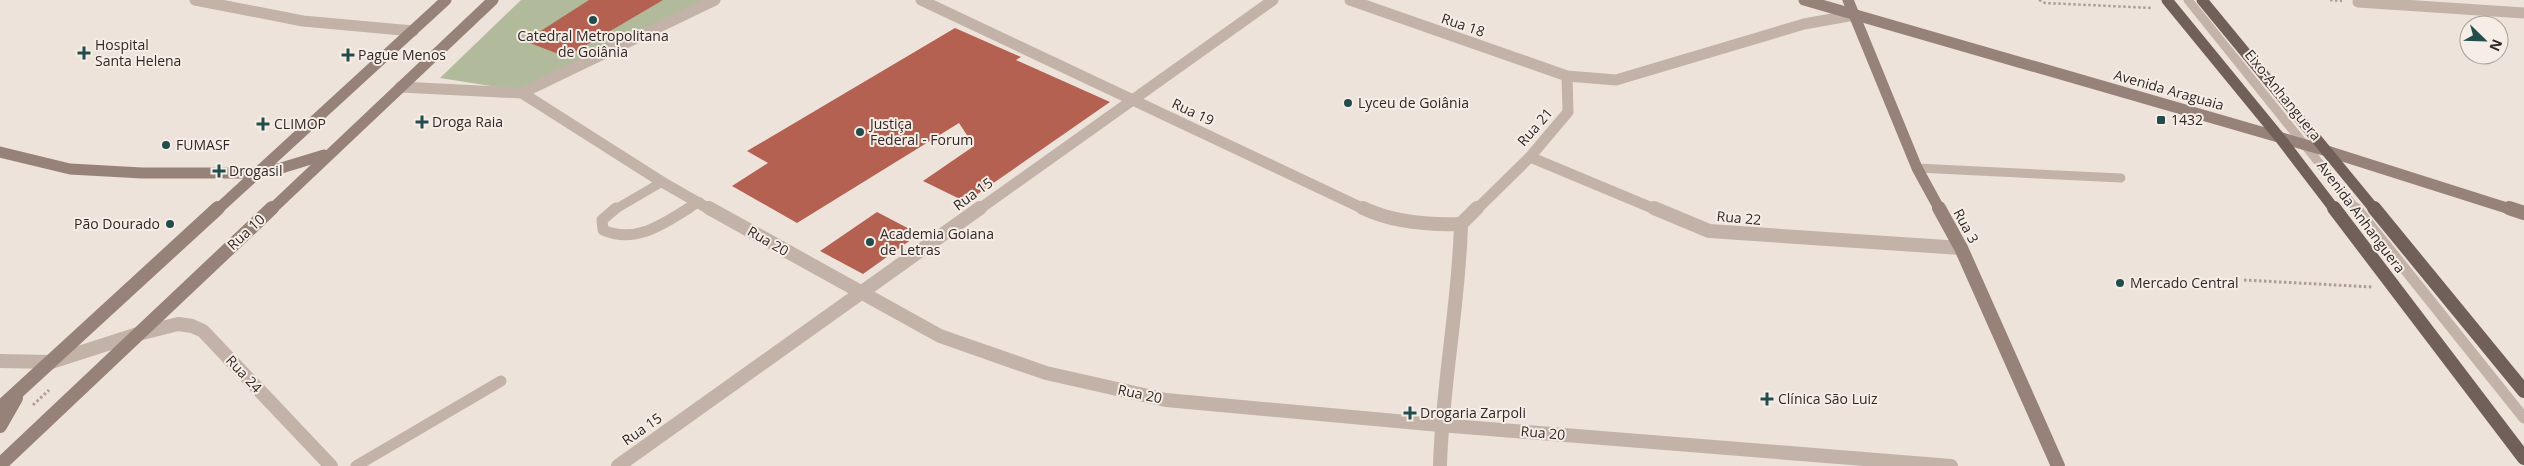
<svg xmlns="http://www.w3.org/2000/svg" width="2524" height="466" viewBox="0 0 2524 466" font-family="'Open Sans',sans-serif">
<style>
.green{fill:#b2ba9c}
.building{fill:#b56151}
.lines{fill:none;stroke-linecap:round;stroke-linejoin:round}
.path-far1{stroke:#af9d92;stroke-width:2.5;stroke-dasharray:2.5 2.5;stroke-linecap:butt}
.path{stroke:#af9d92;stroke-width:3;stroke-dasharray:2.5 2.5;stroke-linecap:butt}
.lane-far1{stroke:#c3b2a8;stroke-width:9}
.lane{stroke:#c3b2a8;stroke-width:11}
.street-far1{stroke:#c3b2a8;stroke-width:11}
.street{stroke:#c3b2a8;stroke-width:14}
.secondary-far1{stroke:#97827a;stroke-width:11}
.secondary{stroke:#97827a;stroke-width:14}
.primary-far1{stroke:#71605a;stroke-width:11}
.primary{stroke:#71605a;stroke-width:14}
.poi-dot{fill:#224d4c;stroke:#f6ede6;stroke-width:2}
.labels{text-anchor:middle;stroke-width:4;stroke-linejoin:round;paint-order:stroke}
.street-label{font-size:14px;fill:#312927;stroke:#f6ede6}
.poi-label{font-size:14px;fill:#312927;stroke:#f6ede6;text-anchor:start}
</style>
<rect width="100%" height="100%" fill="#ede3da"/>
<!-- green -->
<path class="green" d="M521,0h190l-194,90 -77,-12z"/>
<!-- building -->
<g class="building">
<path d="M589,0h74l-97,57 -41,-16z"/>
<path d="M955,28l66,29 -5,3 94,42 -144,100 -43,-21 51,-35 -15,-23 -162,100 -65,-37 36,-23 -21,-12z"/>
<path d="M877,212l42,22 -56,40 -43,-23z"/>
</g>
<g class="lines">
<!-- path-far1 -->
<g class="path-far1">
<path d="M2039,0l6,3 108,5"/>
<path d="M2330,0l12,1"/>
</g>
<!-- path -->
<g class="path">
<path d="M2244,280l128,7"/>
<path d="M33,405l16,-15"/>
</g>
<!-- lane-far1 -->
<g class="lane-far1">
<path d="M2188,0l169,210"/>
<path d="M1917,168l204,10"/>
<path d="M614,210l48,-28"/>
<path d="M687,210l13,-8"/>
</g>
<!-- lane -->
<g class="lane">
<path d="M616,208l-14,12 1,10c32,14 59,-5 86,-22"/>
<path d="M2356,208l168,210"/>
<path d="M356,466l145,-85"/>
</g>
<!-- street-far1 -->
<g class="street-far1">
<path d="M195,0l108,21 110,10"/>
<path d="M921,0l445,210"/>
<path d="M1350,0l217,76 49,4 188,-56 50,-9"/>
<path d="M2358,2l166,11"/>
<path d="M400,87l122,6 140,89 49,28"/>
<path d="M522,93l193,-93"/>
<path d="M1530,157l127,53"/>
<path d="M978,210l295,-210"/>
<path d="M1476,210l54,-53 38,-45 -1,-36"/>
</g>
<!-- street -->
<g class="street">
<path d="M709,208l231,128 106,37 120,27 274,25 511,41"/>
<path d="M1363,208c29,14 67,17 98,16"/>
<path d="M1654,208l55,23 252,17"/>
<path d="M0,361l51,1 87,-28 40,-10 14,2 11,5 128,135"/>
<path d="M618,466l362,-258"/>
<path d="M1440,466c2,-81 19,-161 21,-242l16,-16"/>
</g>
<!-- secondary-far1 -->
<g class="secondary-far1">
<path d="M1804,0l523,151 186,59"/>
<path d="M1848,0l69,168 23,42"/>
<path d="M0,152l70,17 72,4h113l23,-4 46,-14"/>
<path d="M217,210l229,-210"/>
<path d="M271,210l222,-210"/>
</g>
<!-- secondary -->
<g class="secondary">
<path d="M1939,208l22,40 97,218"/>
<path d="M2509,208l15,5"/>
<path d="M0,408l218,-200"/>
<path d="M0,426l16,-28"/>
<path d="M0,465l272,-257"/>
</g>
<!-- primary-far1 -->
<g class="primary-far1">
<path d="M2167,0l113,138 55,72"/>
<path d="M2202,0l173,210"/>
</g>
<!-- primary -->
<g class="primary">
<path d="M2334,208l190,250"/>
<path d="M2374,208l150,183"/>
</g>
</g>
<!-- markers -->
<g class="poi-dot">
<circle cx="593" cy="20" r="5"/>
<path d="M81.5 45.5h5v5h5v5h-5v5h-5v-5h-5v-5h5z"/>
<path d="M345.5 47.5h5v5h5v5h-5v5h-5v-5h-5v-5h5z"/>
<circle cx="1348" cy="103" r="5"/>
<rect x="2156" y="115" width="10" height="10" rx="2.5"/>
<path d="M419.5 114.5h5v5h5v5h-5v5h-5v-5h-5v-5h5z"/>
<path d="M260.5 116.5h5v5h5v5h-5v5h-5v-5h-5v-5h5z"/>
<circle cx="860" cy="132" r="5"/>
<circle cx="166" cy="145" r="5"/>
<path d="M216.5 163.5h5v5h5v5h-5v5h-5v-5h-5v-5h5z"/>
<circle cx="170" cy="224" r="5"/>
<circle cx="870" cy="242" r="5"/>
<circle cx="2120" cy="283" r="5"/>
<path d="M1764.5 391.5h5v5h5v5h-5v5h-5v-5h-5v-5h5z"/>
<path d="M1407.5 405.5h5v5h5v5h-5v5h-5v-5h-5v-5h5z"/>
</g>
<g class="labels">
<!-- street labels -->
<g class="street-label">
<text transform="translate(1463 25) rotate(19)" y="5">Rua 18</text>
<text transform="translate(2169 90) rotate(16)" y="5">Avenida Araguaia</text>
<text transform="translate(2283 95) rotate(51)" y="5">Eixo-Anhanguera</text>
<text transform="translate(1193 112) rotate(25)" y="5">Rua 19</text>
<text transform="translate(1535 127) rotate(-49)" y="5">Rua 21</text>
<text transform="translate(973 194) rotate(-36)" y="5">Rua 15</text>
<text transform="translate(2361 217) rotate(53)" y="5">Avenida Anhanguera</text>
<text transform="translate(1739 218) rotate(5)" y="5">Rua 22</text>
<text transform="translate(1966 226) rotate(62)" y="5">Rua 3</text>
<text transform="translate(246 232) rotate(-43)" y="5">Rua 10</text>
<text transform="translate(768 241) rotate(30)" y="5">Rua 20</text>
<text transform="translate(244 374) rotate(47)" y="5">Rua 24</text>
<text transform="translate(1140 394) rotate(12)" y="5">Rua 20</text>
<text transform="translate(642 429) rotate(-35)" y="5">Rua 15</text>
<text transform="translate(1543 433) rotate(5)" y="5">Rua 20</text>
</g>
<!-- poi labels -->
<g class="poi-label">
<text x="593" y="41" text-anchor="middle">Catedral Metropolitana<tspan x="593" dy="16">de Goiânia</tspan></text>
<text x="95" y="50">Hospital<tspan x="95" dy="16">Santa Helena</tspan></text>
<text x="358" y="60">Pague Menos</text>
<text x="1358" y="108">Lyceu de Goiânia</text>
<text x="2171" y="125">1432</text>
<text x="432" y="127">Droga Raia</text>
<text x="274" y="129">CLIMOP</text>
<text x="870" y="129">Justiça<tspan x="870" dy="16">Federal - Forum</tspan></text>
<text x="176" y="150">FUMASF</text>
<text x="229" y="176">Drogasil</text>
<text x="160" y="229" text-anchor="end">Pão Dourado</text>
<text x="880" y="239">Academia Goiana<tspan x="880" dy="16">de Letras</tspan></text>
<text x="2130" y="288">Mercado Central</text>
<text x="1778" y="404">Clínica São Luiz</text>
<text x="1420" y="418">Drogaria Zarpoli</text>
</g>
</g>
<!-- north arrow -->
<g transform="translate(2484 40) rotate(113)"><circle r="24" fill="#f6ede6" stroke="#a79f9a"/>
<path d="M0-4L9 19L0 12L-9 19Z" fill="#224d4c"/>
<text y="-8" font-size="14" font-weight="bold" text-anchor="middle" fill="#312927">N</text>
</g>
</svg>
